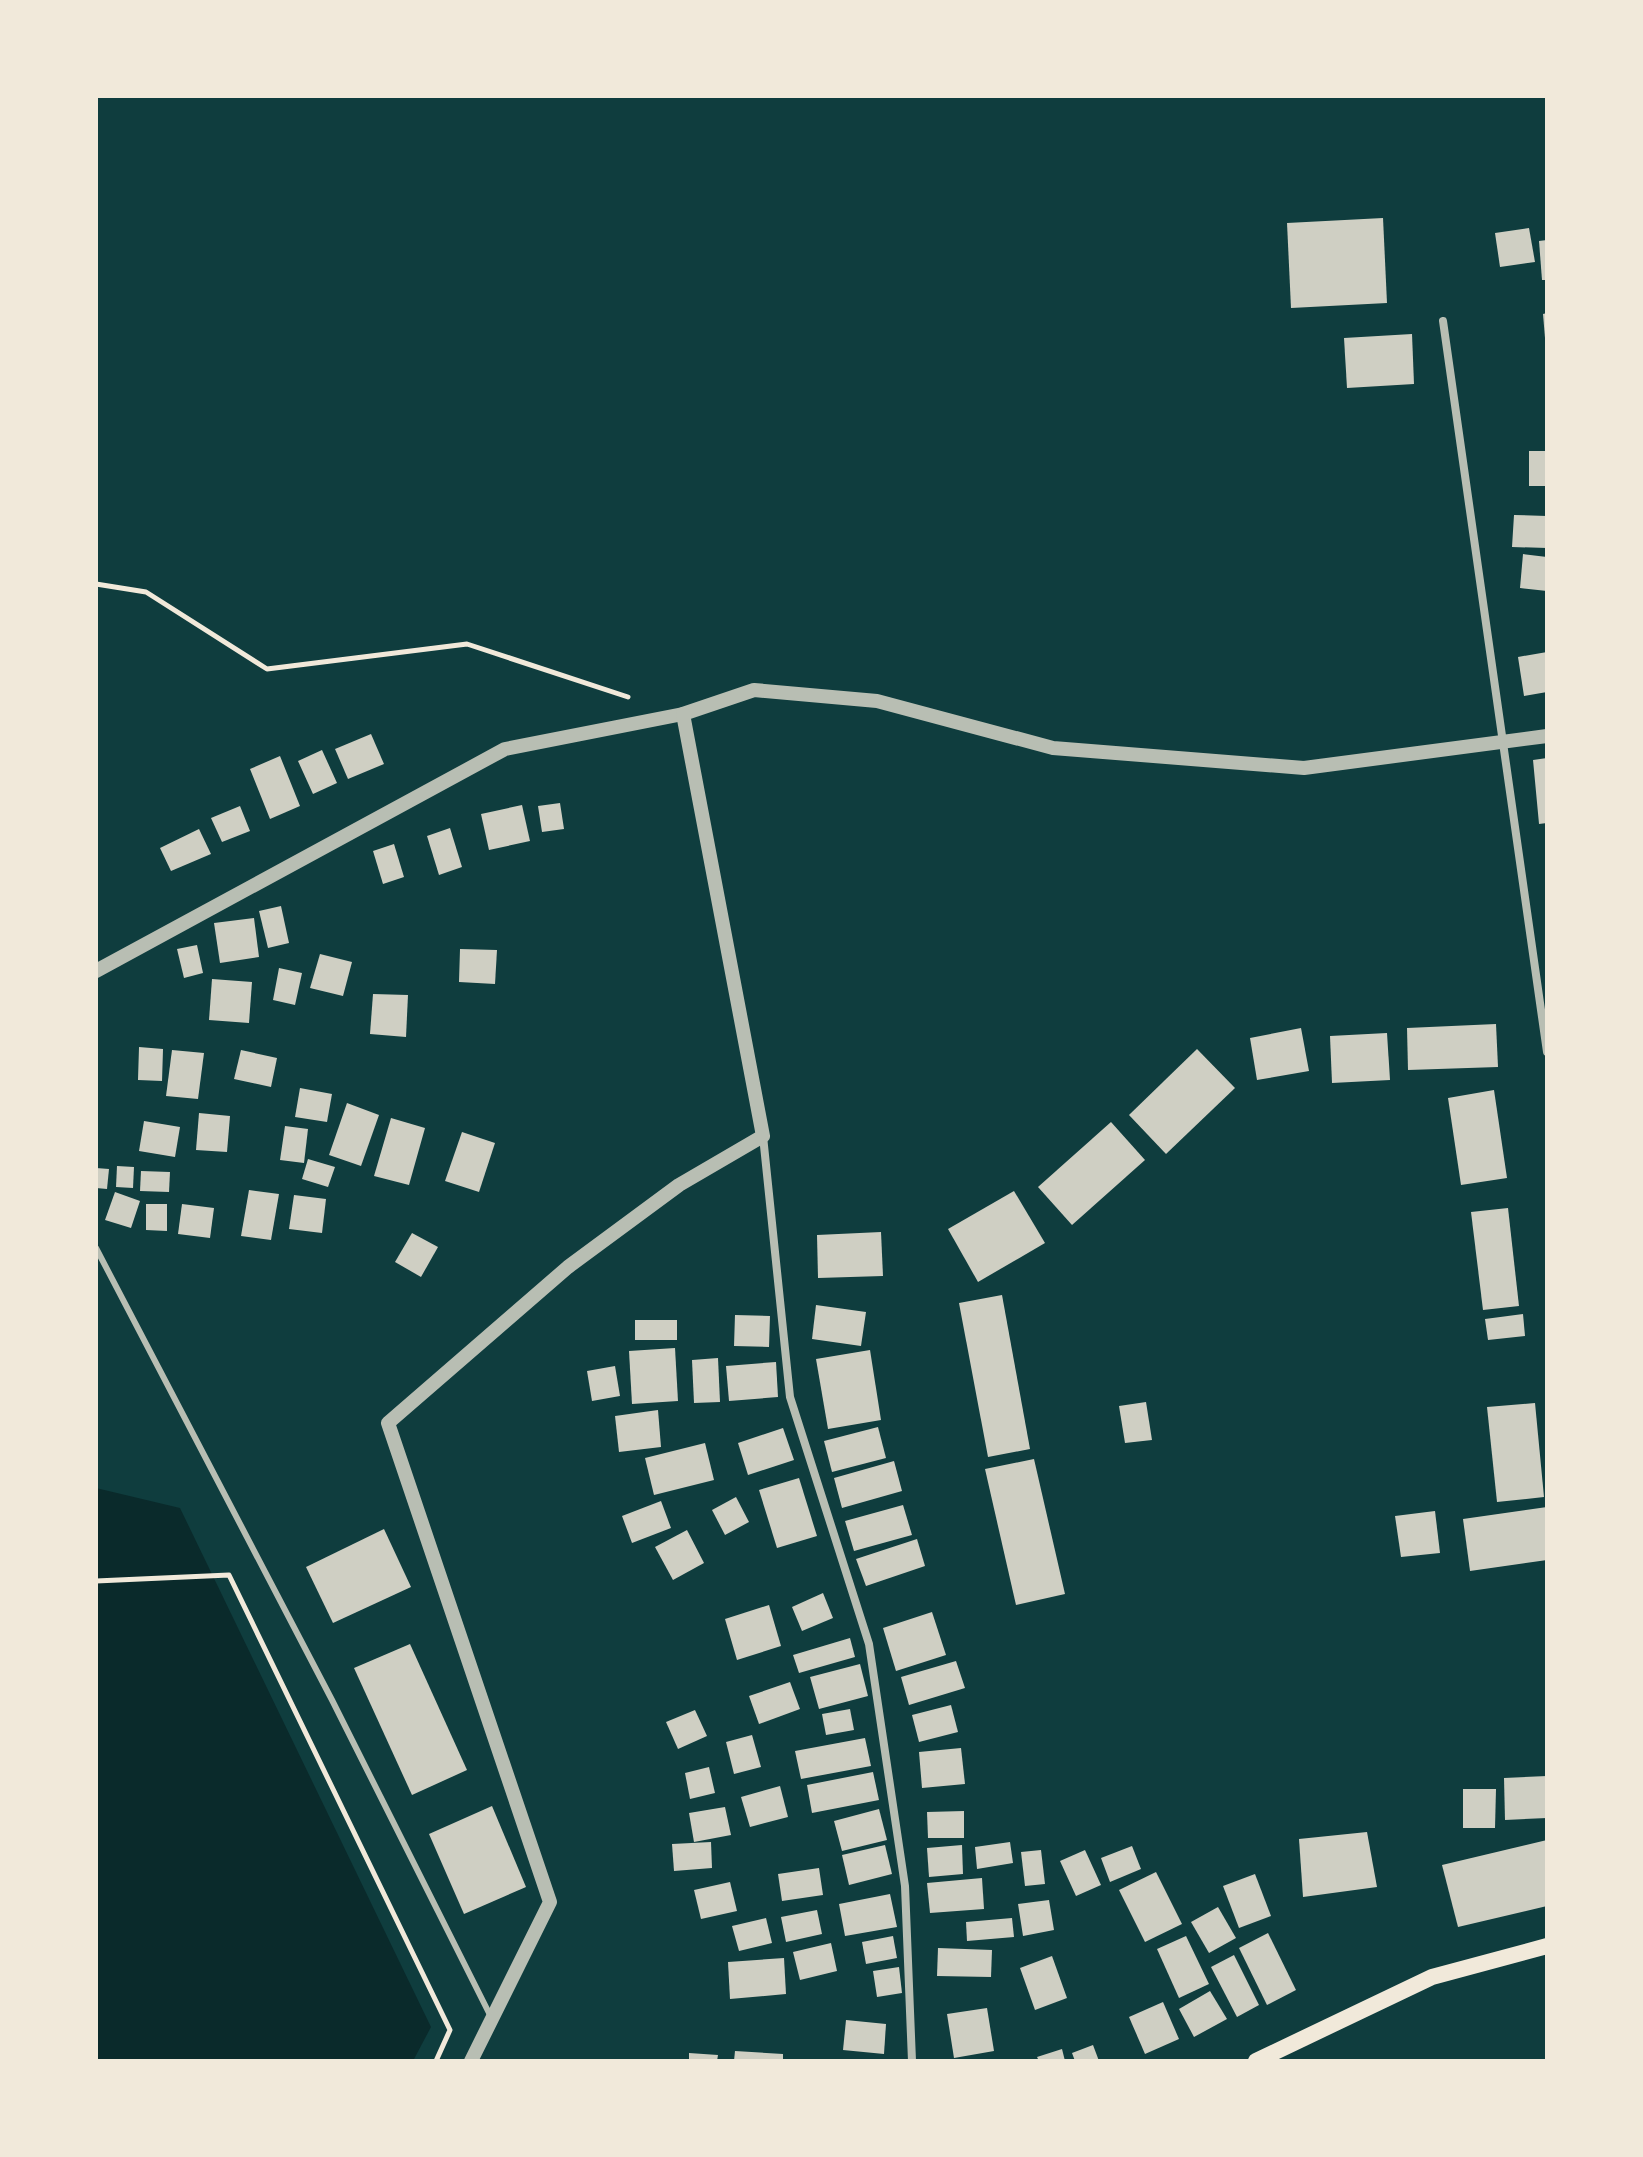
<svg xmlns="http://www.w3.org/2000/svg" width="1643" height="2157" viewBox="0 0 1643 2157" font-family="Montserrat,sans-serif">
<style>
.water{fill:#0a2a2b}
.building{fill:#cfcfc3}
.lines{fill:none;stroke-linecap:round;stroke-linejoin:round}
.path{stroke:#f1e9da;stroke-width:5}
.service{stroke:#b8beb3;stroke-width:6}
.minor{stroke:#b8beb3;stroke-width:8}
.tertiary{stroke:#b8beb3;stroke-width:14}
.secondary{stroke:#f1e9da;stroke-width:16}
</style>
<rect width="100%" height="100%" fill="#0f3d3e"/>
<!-- water -->
<path class="water" d="M96,1488l84,20 251,519 -18,34h-317z"/>
<!-- building -->
<g class="building">
<path d="M1383,218l4,85 -96,5 -4,-85z"/>
<path d="M1529,228l6,34 -35,5 -5,-34z"/>
<path d="M1547,240v40h-5l-3,-39z"/>
<path d="M1547,313v24l-2,1 -2,-24z"/>
<path d="M1412,334l2,50 -67,4 -3,-50z"/>
<rect x="1529" y="451" width="18" height="35"/>
<path d="M1514,515l33,1v32l-35,-1z"/>
<path d="M1523,554l24,3v34l-27,-3z"/>
<path d="M1547,652v40l-23,4 -6,-39z"/>
<path d="M371,734l13,30 -36,15 -13,-30z"/>
<path d="M322,750l15,33 -24,11 -15,-33z"/>
<path d="M280,756l20,50 -30,13 -20,-50z"/>
<path d="M1547,758v65l-8,1 -6,-64z"/>
<path d="M560,803l4,26 -22,3 -4,-26z"/>
<path d="M522,805l8,36 -41,9 -8,-36z"/>
<path d="M240,806l10,25 -28,11 -11,-24z"/>
<path d="M450,828l12,39 -23,8 -12,-39z"/>
<path d="M199,829l12,25 -40,17 -11,-23z"/>
<path d="M394,844l10,33 -21,7 -10,-33z"/>
<path d="M281,906l8,37 -21,5 -9,-37z"/>
<path d="M254,918l5,39 -39,6 -6,-40z"/>
<path d="M197,945l6,28 -19,5 -7,-29z"/>
<path d="M460,949l37,1 -2,34 -36,-2z"/>
<path d="M320,954l32,8 -9,34 -33,-8z"/>
<path d="M279,968l23,5 -7,32 -22,-5z"/>
<path d="M212,979l40,3 -3,41 -40,-3z"/>
<path d="M373,994l35,1 -2,42 -36,-3z"/>
<path d="M1496,1024l2,43 -90,3 -1,-42z"/>
<path d="M1301,1028l8,43 -52,9 -7,-42z"/>
<path d="M1387,1033l3,47 -58,3 -2,-47z"/>
<path d="M139,1047l24,2 -1,32 -24,-1z"/>
<path d="M1197,1049l38,39 -69,66 -37,-39z"/>
<path d="M172,1050l32,3 -6,46 -32,-3z"/>
<path d="M241,1050l36,8 -6,29 -37,-8z"/>
<path d="M300,1088l32,6 -5,28 -32,-5z"/>
<path d="M1494,1090l13,88 -46,7 -13,-87z"/>
<path d="M347,1103l32,12 -18,51 -32,-11z"/>
<path d="M199,1113l31,3 -3,36 -31,-2z"/>
<path d="M391,1118l34,10 -16,57 -35,-9z"/>
<path d="M144,1121l36,6 -5,30 -36,-6z"/>
<path d="M1111,1122l34,38 -73,65 -34,-38z"/>
<path d="M285,1126l23,3 -4,34 -24,-3z"/>
<path d="M462,1132l33,11 -16,49 -34,-11z"/>
<path d="M308,1159l27,8 -7,20 -26,-8z"/>
<path d="M117,1166l17,1 -1,21 -17,-1z"/>
<path d="M96,1168l13,1 -2,20 -11,-1z"/>
<path d="M141,1171l29,1 -1,20 -29,-1z"/>
<path d="M249,1190l30,4 -8,46 -30,-4z"/>
<path d="M1014,1191l31,52 -67,39 -30,-53z"/>
<path d="M115,1192l25,9 -9,27 -26,-8z"/>
<path d="M294,1195l32,4 -4,34 -33,-4z"/>
<path d="M146,1204h21v27l-21,-1z"/>
<path d="M182,1204l32,4 -4,30 -32,-4z"/>
<path d="M1508,1208l11,98 -36,4 -12,-98z"/>
<path d="M881,1232l2,44 -65,2 -1,-43z"/>
<path d="M412,1233l26,14 -17,30 -26,-15z"/>
<path d="M1002,1295l28,154 -42,8 -29,-154z"/>
<path d="M816,1305l50,7 -5,34 -49,-7z"/>
<path d="M1523,1314l2,22 -37,4 -3,-21z"/>
<path d="M735,1315l35,1 -1,31 -35,-1z"/>
<rect x="635" y="1320" width="42" height="20"/>
<path d="M675,1348l3,53 -46,3 -3,-53z"/>
<path d="M870,1350l11,70 -53,9 -12,-70z"/>
<path d="M718,1358l2,44 -26,1 -2,-43z"/>
<path d="M776,1362l2,35 -49,4 -3,-35z"/>
<path d="M615,1366l5,30 -28,5 -5,-30z"/>
<path d="M1146,1402l6,38 -27,3 -6,-37z"/>
<path d="M1535,1403l9,94 -47,5 -10,-95z"/>
<path d="M658,1410l3,37 -42,5 -4,-36z"/>
<path d="M878,1427l8,31 -54,14 -8,-31z"/>
<path d="M783,1428l11,32 -46,15 -10,-32z"/>
<path d="M705,1443l9,37 -60,15 -9,-37z"/>
<path d="M1034,1459l31,135 -49,11 -31,-136z"/>
<path d="M894,1461l8,30 -60,17 -8,-30z"/>
<path d="M799,1478l18,58 -40,12 -18,-58z"/>
<path d="M736,1497l13,25 -24,13 -13,-25z"/>
<path d="M661,1501l10,27 -39,15 -10,-27z"/>
<path d="M903,1505l9,30 -58,16 -9,-30z"/>
<path d="M1547,1507v53l-77,11 -7,-52z"/>
<path d="M1435,1511l5,42 -39,4 -6,-41z"/>
<path d="M384,1529l27,58 -78,36 -27,-56z"/>
<path d="M687,1530l17,33 -31,17 -18,-33z"/>
<path d="M917,1539l8,27 -59,20 -10,-27z"/>
<path d="M823,1593l10,25 -31,13 -10,-24z"/>
<path d="M769,1605l12,41 -44,14 -12,-41z"/>
<path d="M932,1612l14,43 -50,16 -13,-43z"/>
<path d="M850,1638l5,19 -56,16 -6,-18z"/>
<path d="M410,1644l57,126 -55,25 -58,-127z"/>
<path d="M956,1661l9,27 -56,17 -8,-28z"/>
<path d="M860,1664l8,32 -49,13 -9,-32z"/>
<path d="M790,1682l10,27 -41,15 -10,-28z"/>
<path d="M951,1705l7,27 -39,10 -7,-27z"/>
<path d="M850,1709l4,21 -28,5 -4,-21z"/>
<path d="M695,1710l12,26 -29,13 -12,-27z"/>
<path d="M752,1735l9,32 -27,7 -8,-32z"/>
<path d="M865,1738l6,28 -70,13 -6,-28z"/>
<path d="M961,1748l4,36 -43,4 -3,-36z"/>
<path d="M709,1767l6,26 -25,6 -5,-26z"/>
<path d="M873,1772l6,28 -67,13 -5,-28z"/>
<path d="M1547,1776v42l-42,2 -1,-42z"/>
<path d="M780,1786l8,31 -38,10 -9,-30z"/>
<path d="M1463,1789h33l-1,39h-32z"/>
<path d="M492,1806l34,81 -62,27 -35,-80z"/>
<path d="M725,1807l6,28 -37,7 -5,-29z"/>
<path d="M879,1809l8,31 -45,11 -8,-30z"/>
<path d="M964,1811v27h-36l-1,-26z"/>
<path d="M1367,1832l10,55 -74,10 -4,-58z"/>
<path d="M1547,1840v66l-89,21 -16,-62z"/>
<path d="M711,1842l1,26 -38,3 -2,-27z"/>
<path d="M1010,1842l3,21 -36,6 -2,-22z"/>
<path d="M885,1845l7,29 -43,11 -7,-30z"/>
<path d="M962,1845l1,29 -34,3 -2,-29z"/>
<path d="M1132,1846l9,23 -31,13 -9,-24z"/>
<path d="M1041,1850l4,34 -20,2 -4,-34z"/>
<path d="M1085,1850l16,35 -25,11 -16,-35z"/>
<path d="M819,1868l4,27 -41,6 -4,-27z"/>
<path d="M1156,1872l26,52 -37,18 -26,-52z"/>
<path d="M1255,1874l16,42 -32,12 -16,-42z"/>
<path d="M982,1878l2,31 -54,4 -3,-30z"/>
<path d="M730,1882l7,29 -36,8 -7,-29z"/>
<path d="M890,1894l7,33 -52,9 -6,-32z"/>
<path d="M1049,1900l5,30 -31,6 -5,-32z"/>
<path d="M1218,1907l18,31 -27,15 -18,-31z"/>
<path d="M817,1910l5,24 -36,8 -5,-25z"/>
<path d="M766,1918l6,25 -33,8 -7,-25z"/>
<path d="M1012,1918l2,19 -47,4 -1,-19z"/>
<path d="M1268,1933l28,57 -29,15 -28,-57z"/>
<path d="M893,1936l4,22 -31,6 -4,-22z"/>
<path d="M1186,1936l23,48 -30,14 -22,-49z"/>
<path d="M831,1943l6,28 -37,9 -7,-28z"/>
<path d="M938,1948l54,2 -1,27 -54,-1z"/>
<path d="M1234,1955l25,50 -22,12 -26,-50z"/>
<path d="M1052,1956l15,42 -32,12 -15,-42z"/>
<path d="M784,1958l2,36 -56,5 -2,-37z"/>
<path d="M899,1967l3,26 -25,4 -4,-26z"/>
<path d="M1210,1991l17,28 -33,18 -15,-28z"/>
<path d="M1163,2002l16,37 -34,15 -16,-37z"/>
<path d="M987,2008l7,43 -40,7 -7,-44z"/>
<path d="M846,2020l40,4 -2,30 -41,-4z"/>
<path d="M1093,2045l6,16h-24l-3,-8z"/>
<path d="M1062,2049l3,12h-26l-2,-4z"/>
<path d="M735,2051l48,3v7h-49z"/>
<path d="M689,2053l29,2 -1,6h-28z"/>
</g>
<g class="lines">
<!-- path -->
<g class="path">
<path d="M96,584l50,8 121,77 200,-25 161,53"/>
<path d="M96,1581l133,-6 221,455 -14,31"/>
</g>
<!-- service -->
<path class="service" d="M96,1248l236,452 159,317"/>
<!-- minor -->
<g class="minor">
<path d="M1443,321l104,731"/>
<path d="M763,1136l27,261 79,247 36,242 7,175"/>
</g>
<!-- tertiary -->
<g class="tertiary">
<path d="M96,971l409,-222 178,-35 71,-24 123,11 176,47 251,20 243,-32"/>
<path d="M471,2061l79,-159 -162,-479 180,-156 111,-82 84,-49 -80,-422"/>
</g>
<!-- secondary -->
<path class="secondary" d="M1256,2061l176,-84 115,-31"/>
</g>
<!-- border -->
<rect width="1643" height="2157" fill="none" stroke="#f1e9da" stroke-width="196"/>
</svg>
